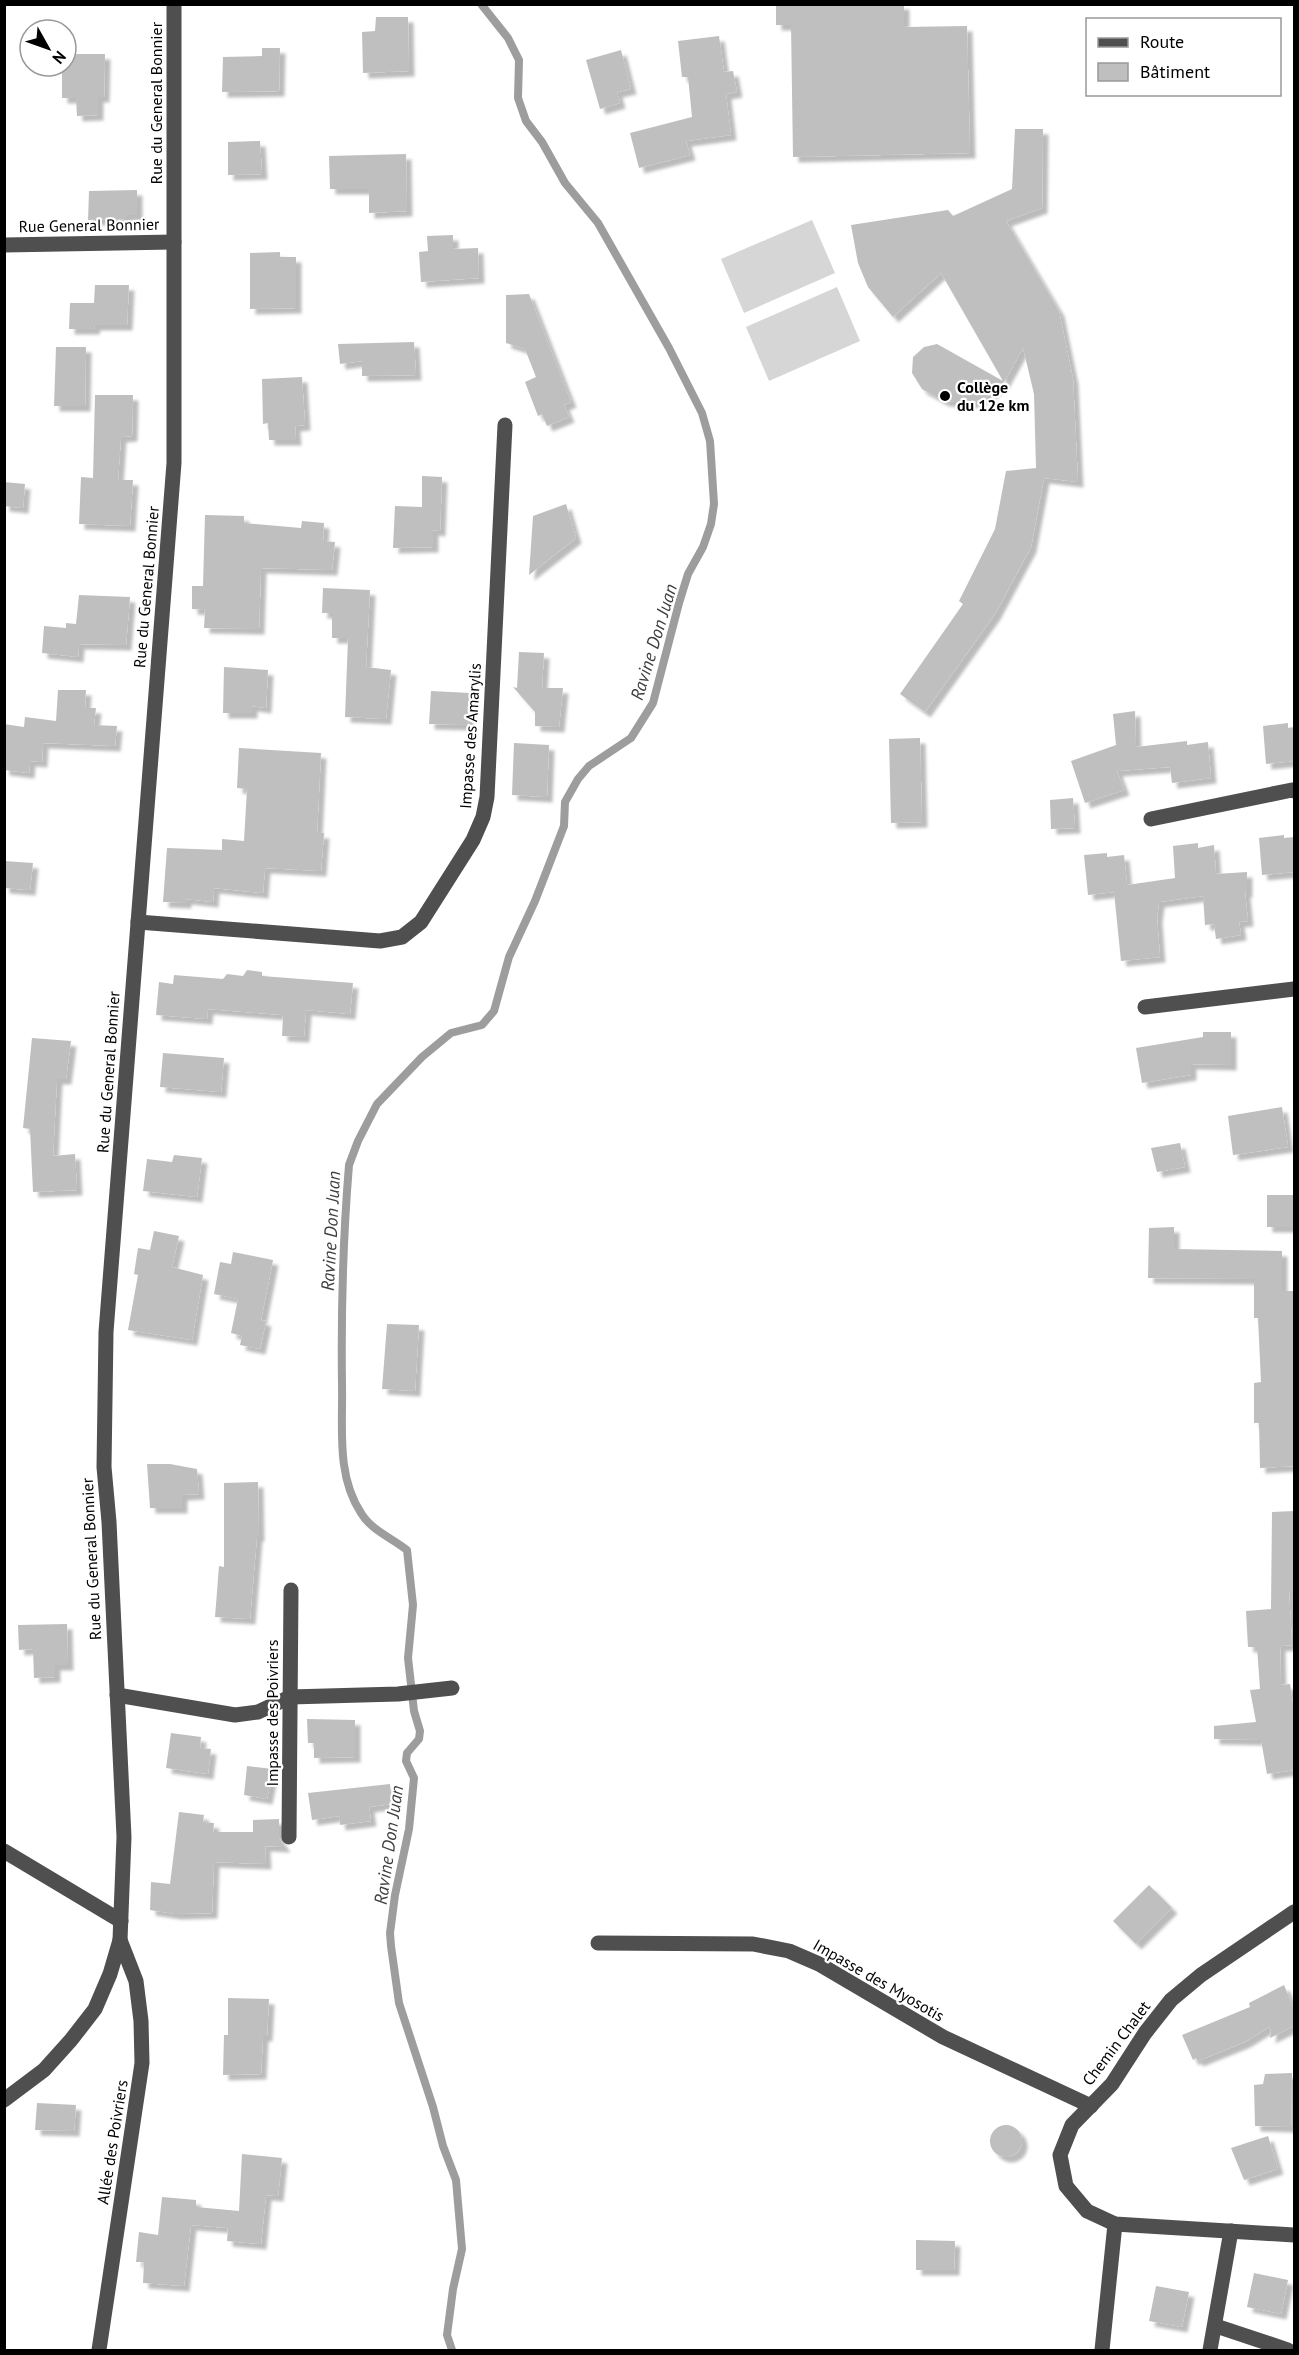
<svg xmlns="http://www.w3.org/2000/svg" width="1299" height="2355" viewBox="0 0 1299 2355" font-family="'PT Sans',sans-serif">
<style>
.grass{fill:#d6d6d6}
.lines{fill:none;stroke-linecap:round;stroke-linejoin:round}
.stream{stroke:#9d9d9d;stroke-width:8}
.building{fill:#bfbfbf;filter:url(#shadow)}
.minor{stroke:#4f4f4f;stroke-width:15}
.poi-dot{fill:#000;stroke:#fff;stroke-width:2}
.labels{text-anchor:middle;stroke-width:4.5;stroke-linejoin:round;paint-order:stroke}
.street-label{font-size:16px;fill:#000;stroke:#fff}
.poi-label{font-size:16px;font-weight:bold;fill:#000;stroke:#fff;text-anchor:start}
.water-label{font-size:18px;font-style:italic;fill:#3e3e3e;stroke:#fff}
</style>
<defs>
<filter id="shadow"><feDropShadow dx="5.5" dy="5.5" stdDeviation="1.5" flood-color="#0004"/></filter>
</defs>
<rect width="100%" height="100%" fill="#fff"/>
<!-- grass -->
<g class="grass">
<path d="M812,220l23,53 -91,40 -23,-54z"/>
<path d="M837,287l23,54 -91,40 -23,-54z"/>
</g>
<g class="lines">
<!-- stream -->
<path class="stream" d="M452,2350l-5,-15 6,-46 9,-40 -6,-69 -13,-34 -10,-39 -34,-104 -8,-57 -1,-13 5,-38 14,-66 5,-51 -8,-17 1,-8 12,-14 1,-8 -6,-20 -6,-53 5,-53 -6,-55c-15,-12 -36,-20 -46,-37 -25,-38 -18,-86 -19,-129 -1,-73 1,-146 7,-219l9,-24 19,-37 45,-47 29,-24 31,-8 12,-14 15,-54 26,-56 29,-75 1,-24 13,-23 11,-13 42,-28 22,-35 26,-100 9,-29 15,-27 8,-23 3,-20 -4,-63 -8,-28 -33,-65 -71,-125 -33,-40 -23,-41 -16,-21 -8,-23 1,-38 -11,-22 -27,-34"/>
</g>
<!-- building -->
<g class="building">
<path d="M776,4h128v23l63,-1 3,127 -177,4 -2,-132h-15z"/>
<path d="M376,17h32l1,54 -46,2 -1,-41 13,-1z"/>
<path d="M719,36l5,36 9,-1 4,21 -11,2 5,41 -45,6 4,14 -51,13 -9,-35 62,-16 -4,-40h-6l-4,-36z"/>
<path d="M262,48h18l-1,43 -57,1 1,-35 39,-1z"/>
<path d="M621,50l10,39 -14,3 3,11 -20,6 -14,-49z"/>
<path d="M66,54h39l-1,43h-6v18l-21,1 -1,-18h-14v-32h4z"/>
<path d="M1015,129h28l-1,79 -36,13 53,90 14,68 5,103 -34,-4 -13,69 -36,67 -70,98 -25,-18 63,-90 -4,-3 36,-72 11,-58 30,-3 -2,-74 -11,-46 -19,34 -17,15 -17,6 -26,-2 -22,-12 -10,-16 1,-16 11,-10 13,-3 66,37 -62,-108 -48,44 -25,-30 -10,-24 -7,-38 97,-15 5,6 59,-27z"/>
<path d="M260,141l2,33 -34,1v-33z"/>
<path d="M406,154l1,57 -38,2v-24h-39l-1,-33z"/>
<path d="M137,190v25h-11v4l-38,1 1,-29z"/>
<path d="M453,235v14l25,-1 1,30 -58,4 -2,-30 9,-1 -1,-15z"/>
<path d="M280,252v5h16v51l-46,1v-56z"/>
<path d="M95,285h34l-2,40h-32l-1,4h-25l1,-26h24z"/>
<path d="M529,294l42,108 -7,3 5,12 -22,9 -5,-12 -4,2 -13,-34 11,-5 -11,-28 -19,-6v-48z"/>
<path d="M414,342l2,33 -54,1v-15l-22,3 -2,-20z"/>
<path d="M56,347h30l-1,59h-31z"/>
<path d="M302,377l3,48 -10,1 1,14h-27l-1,-17 -5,1 -1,-45z"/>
<path d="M95,395h38l-1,41 -11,1 -3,43h15l-3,46 -51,-2 2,-47 12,1z"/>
<path d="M422,476l20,1 -2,54 -7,-1v17l-40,1 2,-42 27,1z"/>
<path d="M4,482l21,2 -2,24 -19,-2z"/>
<path d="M566,504l10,34 -47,37 4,-59z"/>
<path d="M205,515l39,1v7l57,5 1,-7 22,2 -1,18 12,1 -3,28 -71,-2 -2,61 -55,-1 1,-18 -13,-1v-23h11z"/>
<path d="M323,588l47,2 -4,77 25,3 -5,49 -41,-2 3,-79h-16v-25h-10z"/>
<path d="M79,595l51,2 -4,48 -47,-1 -1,13 -36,-4 2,-27 22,2v-5l10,1z"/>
<path d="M519,652l25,1 -2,35h21l-4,39 -24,-1v-14l-22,-25 4,1z"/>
<path d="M224,667l44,3 -2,38 -14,-2v7h-29z"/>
<path d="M58,690h28l-1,18h11l-2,17 23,1 -2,20 -72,-3 -1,19 -12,-1 -1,12 -25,-3v-46l20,3 1,-10 31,4z"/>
<path d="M431,691l39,2 -2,32 -39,-1z"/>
<path d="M1135,711l1,36 51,-6v4l21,-3 3,36 -39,5 -2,-16 -53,4 7,19 -39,13 -14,-42 45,-16 -3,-31z"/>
<path d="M1288,723v5l6,-1v34l-28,3 -3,-38z"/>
<path d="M920,738l2,84 -31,1 -2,-84z"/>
<path d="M514,743l35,2 -2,52 -35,-2z"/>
<path d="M239,748l82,5 -4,80h7l-3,38 -56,-3 -2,25 -49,-5 -1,14 -27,-3v4l-23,-1 4,-54 55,2v-11l22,2 3,-52 -10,-1z"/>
<path d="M1073,798l2,30 -24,1 -1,-29z"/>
<path d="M1284,835v3l10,-1v35l-32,3 -3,-37z"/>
<path d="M1198,843v5l16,-3 2,29 31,-2v20h-2l3,29 -9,1 2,13 -25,4 -2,-15 -9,1 -2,-29 -44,6 -2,16 3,39 -39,4 -7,-69 -26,3 -4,-40 23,-2v4l17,-2 3,30 48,-7 -2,-32z"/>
<path d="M4,861l29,2 -3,27 -26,-2z"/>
<path d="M247,970l15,2v4l91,7 -3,31 -44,-4 -2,27 -22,-1 1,-21 -75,-6 -1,10 -51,-4 3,-33 14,2 1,-9 49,4 4,-5 16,2z"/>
<path d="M1203,1032h28v33l-40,-1v11l-49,8 -6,-35 67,-11z"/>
<path d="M32,1038l39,3 -5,38h-9l-4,77 22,-2 2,36 -44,2 -3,-63 -7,-1z"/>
<path d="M163,1053l61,5 -3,34 -61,-5z"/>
<path d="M1282,1107l6,40 -55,8 -5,-39z"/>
<path d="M1180,1143l5,24 -28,5 -6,-24z"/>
<path d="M174,1155l28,3 -5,39 -54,-6 4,-32 25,3z"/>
<rect x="1267" y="1195" width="27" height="32"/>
<path d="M1174,1227v22l108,2v40h12v132h-1l1,43 -34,2 -1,-45h-5v-40l7,-1 -3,-64h-4v-39l-106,-1 1,-50z"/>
<path d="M154,1231l25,5 -7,31 31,8 -11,65 -64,-10 10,-55 -4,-1 4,-26 12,2z"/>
<path d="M233,1252l40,8 -12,60 5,1 -6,28 -20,-4 2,-9 -11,-3 7,-34 -24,-5 6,-32 11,2z"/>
<path d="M387,1324l32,1 -4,66 -33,-2z"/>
<path d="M147,1464h23l27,5 2,25 -17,1v13h-32z"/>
<path d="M258,1482l1,54h-2l-7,83 -35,-2 4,-51 5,1v-84z"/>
<path d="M1294,1511v81h-5l3,53 -12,1 1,39 9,-1 4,27v59l-27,4 -6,-34 -47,-1v-13l42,-4 -6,-32 10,-1 -3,-42h-9l-2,-36 25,-2 1,-97z"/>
<path d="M67,1624l1,41h-13v12l-21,1 -1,-29 -14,1 -1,-25z"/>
<path d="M307,1719l48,1v37l-41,1v-15h-6z"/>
<path d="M171,1733l30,4 -1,11 11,1 -3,25 -42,-6z"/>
<path d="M247,1766l26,3 -6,30 -23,-4z"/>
<path d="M390,1784l2,20 -23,3 2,14 -31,4 -1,-9 -27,4 -4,-27z"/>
<path d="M179,1812l25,3 -1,7 11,1 -1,9h40v-12l26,-1v19l6,9 -20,-1 1,18 -52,-2 -2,51 -36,1 -26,-4 1,-28 19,2z"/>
<path d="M1149,1885l23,23 -36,36 -23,-23z"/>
<path d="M1284,1985l10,24v17l-24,12 1,-8 -2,-3 -24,15 -47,19 -2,-3 -3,2 -11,-25 68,-28 -1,-4z"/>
<path d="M228,1998l41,1 -2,37h-4l-2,38 -38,1 1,-40h4z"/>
<path d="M1292,2073l-1,54 -36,-1 -1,-41 9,-1 2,-10z"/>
<path d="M37,2103l39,2 -2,26 -39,-1z"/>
<circle cx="1006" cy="2141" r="16"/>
<path d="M1268,2136l10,33 -34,11 -13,-32z"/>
<path d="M242,2154l40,4 -4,38 -12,-1 -5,49 -34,-3 1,-13 -37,-3 -7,61 -41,-3 1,-21h-8l3,-30 19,3 4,-38 34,3v7l43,4z"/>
<path d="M916,2240l39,1 -1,29h-38z"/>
<path d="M1254,2273l34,7 -7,34 -34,-7z"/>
<path d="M1156,2286l33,6 -7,35 -33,-6z"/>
</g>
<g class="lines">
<!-- minor -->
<g class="minor">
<path d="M4,245l170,-3"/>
<path d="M1151,819l141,-29 2,1"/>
<path d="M138,922l242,19 22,-4 19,-15 52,-82 10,-23 4,-20 18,-372"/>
<path d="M1145,1007l149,-18"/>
<path d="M117,1695l118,20 23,-3 32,-15 108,-3 54,-6"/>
<path d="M289,1837l2,-247"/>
<path d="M4,1851l117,70"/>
<path d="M1294,1912l-93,63 -30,25 -26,33 -33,51 -40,41 -12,30 6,31 21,25 28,13 179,11"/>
<path d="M598,1943l155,1 36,7 30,13 124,73 148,69"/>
<path d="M4,2100l40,-30 27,-30 24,-31 15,-35 10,-34 4,-103 -15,-315 -5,-55 2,-135 68,-869v-459"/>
<path d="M1216,2326l72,24"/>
<path d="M99,2350l43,-287 -1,-42 -5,-40 -16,-41"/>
<path d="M1102,2350l13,-126"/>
<path d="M1210,2350l21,-119"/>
</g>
</g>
<!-- markers -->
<circle class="poi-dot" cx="945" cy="396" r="6"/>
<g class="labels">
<!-- street labels -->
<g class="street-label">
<text transform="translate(156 103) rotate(-90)" y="6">Rue du General Bonnier</text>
<text transform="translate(89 225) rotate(-1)" y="6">Rue General Bonnier</text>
<text transform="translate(146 587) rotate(-85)" y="6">Rue du General Bonnier</text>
<text transform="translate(470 736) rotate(-86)" y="6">Impasse des Amarylis</text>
<text transform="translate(108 1072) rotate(-86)" y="6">Rue du General Bonnier</text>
<text transform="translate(91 1559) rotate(-93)" y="6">Rue du General Bonnier</text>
<text transform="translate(272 1713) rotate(-90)" y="6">Impasse des Poivriers</text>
<text transform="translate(879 1980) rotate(30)" y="6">Impasse des Myosotis</text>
<text transform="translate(1116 2043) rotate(-53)" y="6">Chemin Chalet</text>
<text transform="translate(112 2142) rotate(-81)" y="6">Allée des Poivriers</text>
</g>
<!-- poi labels -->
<g class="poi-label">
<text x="957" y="393">Collège<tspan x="957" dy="18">du 12e km</tspan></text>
</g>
<!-- water labels -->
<g class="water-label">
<text transform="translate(654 642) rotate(-73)" y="6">Ravine Don Juan</text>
<text transform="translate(331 1231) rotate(-87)" y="6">Ravine Don Juan</text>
<text transform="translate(389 1845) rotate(-82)" y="6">Ravine Don Juan</text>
</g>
</g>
<!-- border -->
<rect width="1299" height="2355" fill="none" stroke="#000000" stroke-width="12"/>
<!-- legend -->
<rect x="1086" y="18" width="195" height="78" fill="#ffffff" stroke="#999999" stroke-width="1.5"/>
<rect x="1098" y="38" width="30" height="9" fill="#4f4f4f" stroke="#999999" stroke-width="1.5"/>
<text x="1140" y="48" font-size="18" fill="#000000">Route</text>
<rect x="1098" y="63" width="30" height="18" fill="#bfbfbf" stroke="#999999" stroke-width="1.5"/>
<text x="1140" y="78" font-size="18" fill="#000000">Bâtiment</text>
<!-- north arrow -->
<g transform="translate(48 48) rotate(130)"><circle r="28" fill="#ffffff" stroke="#999999" stroke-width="1.5"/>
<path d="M0-4.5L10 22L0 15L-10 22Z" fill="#000000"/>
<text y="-9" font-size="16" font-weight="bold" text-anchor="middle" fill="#000000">N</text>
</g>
</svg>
